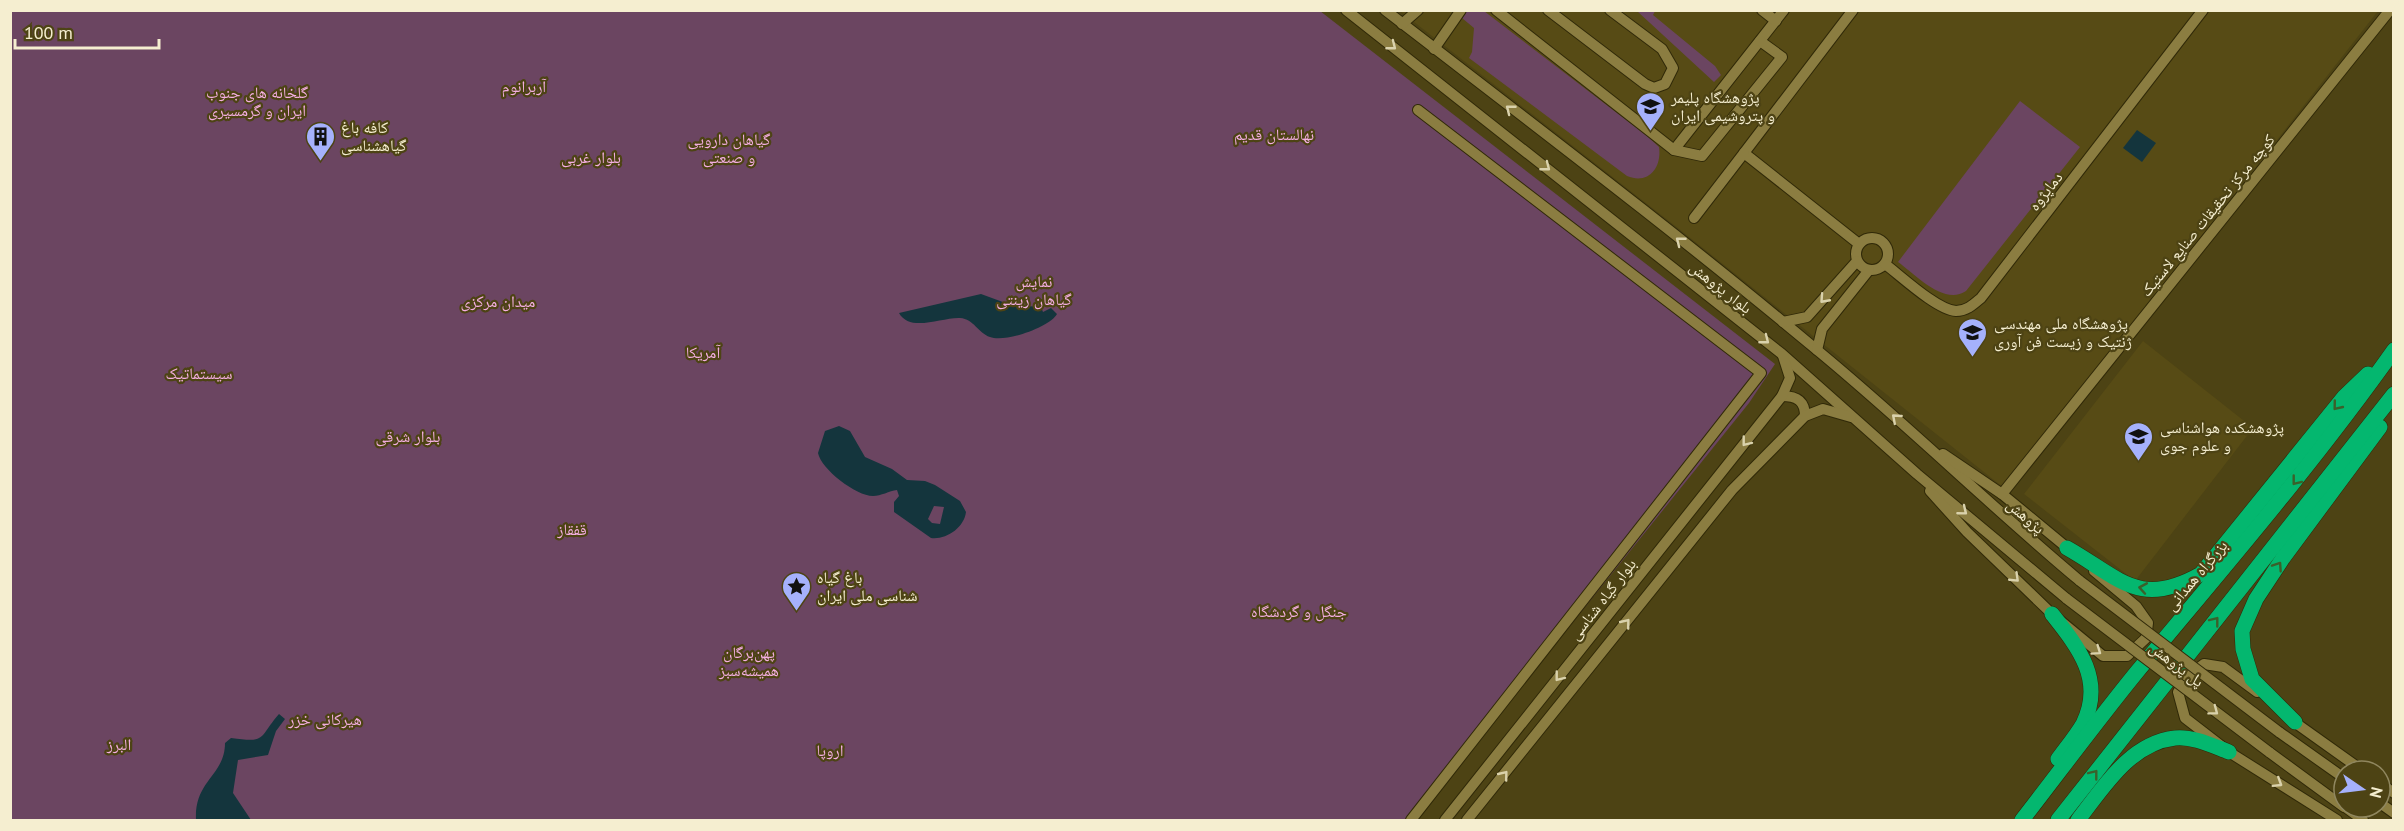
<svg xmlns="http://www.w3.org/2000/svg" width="2404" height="831" viewBox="0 0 2404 831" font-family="'PT Sans','Noto Naskh Arabic',sans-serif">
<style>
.built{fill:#574b15}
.green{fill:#6b4561}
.water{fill:#14353d;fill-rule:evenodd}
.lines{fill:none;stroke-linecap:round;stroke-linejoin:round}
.minor-casing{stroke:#302908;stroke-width:12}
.highway-casing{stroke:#302908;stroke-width:16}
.minor{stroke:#8b7d41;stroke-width:10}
.highway{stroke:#04b76f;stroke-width:15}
.minor-bridge-casing{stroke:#302908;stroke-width:12;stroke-linecap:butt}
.minor-bridge{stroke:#8b7d41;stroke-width:10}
.oneway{stroke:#dad2ac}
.oneway2{stroke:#3b602b}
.labels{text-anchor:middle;stroke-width:4.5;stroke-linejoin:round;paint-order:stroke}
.park-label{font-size:16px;fill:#f5afe3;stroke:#4d4314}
.poi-label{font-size:16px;fill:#f5eed0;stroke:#4d4314;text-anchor:start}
.street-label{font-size:16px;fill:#f5eed0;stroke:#4d4314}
</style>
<rect width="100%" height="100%" fill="#4d4314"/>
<!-- built -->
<g class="built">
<path d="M1400,11h978l-374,477 -330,-263z"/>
<path d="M2143,341l110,87 -118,153 -111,-87z"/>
</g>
<!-- green -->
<g class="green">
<path d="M10,11h1310l455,353 -26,39 -335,417h-1403z"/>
<path d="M1467,11h17l163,125 12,11c3,20 -10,38 -32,29l-158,-118 3,-6 2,-24 -12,-10z"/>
<path d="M1637,11h18l-2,4 62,51 6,9 -7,7z"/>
<path d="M2020,101l60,46 -114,144c-22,15 -50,-16 -68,-29z"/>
</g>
<!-- water -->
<g class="water">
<path d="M2137,130l19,13 -14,19 -19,-14z"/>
<path d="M981,294l30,11 30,2 2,5 8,-4 6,6c-7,13 -52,29 -67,23 -12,-4 -16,-18 -30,-19 -18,-1 -50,15 -61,-5z"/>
<path d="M839,426l11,5 15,26 27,12 15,11 18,1 10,4 25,16 6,11c-2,16 -20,28 -35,26l-37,-26v-10l5,-6 -2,-6c-8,1 -16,6 -24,6 -17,0 -52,-27 -55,-43l7,-22zM934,506l10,1 -4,17 -8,-1 -4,-4z"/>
<path d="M279,714l6,5 -9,12 -8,24 -30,5 -5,33 18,27h-55c-2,-40 29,-44 29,-77l6,-5c37,5 27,0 48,-24z"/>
</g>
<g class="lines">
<defs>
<g id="minor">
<path d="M1346,10l436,344 135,120 150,125"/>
<path d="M1385,10c145,112 292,223 432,340 90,74 173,156 263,231"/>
<path d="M1496,10l178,140 110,-140"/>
<path d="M1548,10l97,74 9,4 11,-4 8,-16 -11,-19 -52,-39"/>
<path d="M1762,10l14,11"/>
<path d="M1853,10l-109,143 115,91"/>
<path d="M1402,24l16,-14"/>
<path d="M1434,49l27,-39"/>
<path d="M1674,150l28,6 80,-99 -22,-16"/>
<path d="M1694,218l50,-65"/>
<circle cx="1872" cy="254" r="16"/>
<path d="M1885,264c16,12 52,46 71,47 11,0 18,-7 25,-13l222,-288"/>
<path d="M1783,322l24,-5 50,-56"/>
<path d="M1817,350l5,-21 47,-59"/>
<path d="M1782,396c15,0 23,5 23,20"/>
<path d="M1943,454l59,40 69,57"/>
<path d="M1930,491l37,41 85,82 51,42h24l19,-18 2,-15 -12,-17 -42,-35"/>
<path d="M2002,494l388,-484"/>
<path d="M2257,692l-34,-25 -19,-3 -12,9 -14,19 7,26 44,34 108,68"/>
<path d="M2290,719l73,52"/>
<path d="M2279,732l65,46"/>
<path d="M2269,752l75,55"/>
<path d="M2380,783l14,10"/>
<path d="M2380,803l14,10"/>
<path d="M2345,807l18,13"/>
<path d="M1411,820l350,-447 -343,-263"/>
<path d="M1445,820l337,-424 8,-18 -7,-22"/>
<path d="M1467,820l265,-330 73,-74 18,-7 28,8"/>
</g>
<g id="highway">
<path d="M2067,548c53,30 72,61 134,26l143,-177 24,-23"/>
<path d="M2052,614c26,33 53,66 31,110 -7,12 -17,24 -25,35"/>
<path d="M2295,722l-43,-43 -9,-30 -1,-18 14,-32 27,-41 97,-131"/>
<path d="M2022,820c38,-49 75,-99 114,-147 88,-106 178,-210 258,-323"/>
<path d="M2058,820l336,-426"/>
<path d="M2078,820c25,-32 52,-77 97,-82 18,-2 38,8 54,14"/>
</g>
</defs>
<!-- minor casing -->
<use href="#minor" class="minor-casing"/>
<!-- highway casing -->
<use href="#highway" class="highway-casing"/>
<!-- minor -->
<use href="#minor" class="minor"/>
<!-- highway -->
<use href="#highway" class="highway"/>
<defs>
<g id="minor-bridge">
<path d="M2080,581l199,151"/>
<path d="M2067,599l202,153"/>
</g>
</defs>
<!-- minor-bridge casing -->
<use href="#minor-bridge" class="minor-bridge-casing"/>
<!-- minor-bridge -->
<use href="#minor-bridge" class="minor-bridge"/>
</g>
<!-- one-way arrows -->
<defs><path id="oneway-chevron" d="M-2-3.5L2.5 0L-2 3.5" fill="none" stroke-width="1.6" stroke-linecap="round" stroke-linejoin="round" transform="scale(1.5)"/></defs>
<g class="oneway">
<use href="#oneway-chevron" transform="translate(1392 46) rotate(38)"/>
<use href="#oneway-chevron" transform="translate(1510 109) rotate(-142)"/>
<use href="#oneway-chevron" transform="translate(1546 167) rotate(38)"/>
<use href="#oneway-chevron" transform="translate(1680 241) rotate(-142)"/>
<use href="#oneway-chevron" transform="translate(1824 299) rotate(132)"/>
<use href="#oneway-chevron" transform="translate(1765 340) rotate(38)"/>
<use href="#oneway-chevron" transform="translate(1896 418) rotate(-139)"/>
<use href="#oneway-chevron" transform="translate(1746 442) rotate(128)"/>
<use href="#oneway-chevron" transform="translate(1963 511) rotate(39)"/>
<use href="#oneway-chevron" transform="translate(2015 578) rotate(44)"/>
<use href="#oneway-chevron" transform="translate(1626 623) rotate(-51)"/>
<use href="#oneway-chevron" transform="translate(2097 651) rotate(35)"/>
<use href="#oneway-chevron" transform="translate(1559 677) rotate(128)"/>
<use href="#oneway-chevron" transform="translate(2214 711) rotate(37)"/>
<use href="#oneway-chevron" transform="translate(1504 775) rotate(-51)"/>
<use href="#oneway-chevron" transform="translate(2278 783) rotate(32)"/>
</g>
<g class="oneway2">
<use href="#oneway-chevron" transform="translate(2337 406) rotate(129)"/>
<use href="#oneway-chevron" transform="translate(2296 481) rotate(128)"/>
<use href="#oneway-chevron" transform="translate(2278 566) rotate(-56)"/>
<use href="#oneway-chevron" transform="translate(2143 588) rotate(-170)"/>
<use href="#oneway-chevron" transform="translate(2215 621) rotate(-52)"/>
<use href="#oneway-chevron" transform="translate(2094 774) rotate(-52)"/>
</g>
<!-- icons -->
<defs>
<symbol id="university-pin" viewBox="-11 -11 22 30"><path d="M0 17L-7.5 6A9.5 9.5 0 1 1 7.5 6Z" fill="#a5b1fc" stroke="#4d4314"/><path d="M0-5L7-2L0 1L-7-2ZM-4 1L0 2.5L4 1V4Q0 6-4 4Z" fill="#111"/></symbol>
<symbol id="building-pin" viewBox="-11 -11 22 30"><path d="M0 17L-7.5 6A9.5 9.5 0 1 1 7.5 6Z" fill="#a5b1fc" stroke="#4d4314"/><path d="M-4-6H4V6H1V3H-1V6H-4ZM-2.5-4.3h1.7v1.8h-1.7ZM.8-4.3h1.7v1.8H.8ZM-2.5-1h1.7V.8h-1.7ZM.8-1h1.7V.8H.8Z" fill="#111"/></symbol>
<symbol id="sight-pin" viewBox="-11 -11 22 30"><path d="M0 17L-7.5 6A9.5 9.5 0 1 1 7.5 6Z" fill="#a5b1fc" stroke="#4d4314"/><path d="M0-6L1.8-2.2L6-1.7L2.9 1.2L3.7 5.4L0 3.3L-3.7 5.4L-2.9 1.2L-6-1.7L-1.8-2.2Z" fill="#111"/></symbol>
</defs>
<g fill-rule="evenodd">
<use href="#university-pin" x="1634" y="90" width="33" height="45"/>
<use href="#building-pin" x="304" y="120" width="33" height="45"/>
<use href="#university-pin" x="1956" y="316" width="33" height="45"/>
<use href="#university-pin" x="2122" y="420" width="33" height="45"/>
<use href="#sight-pin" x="780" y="570" width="33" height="45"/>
</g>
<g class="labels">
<!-- park labels -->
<g class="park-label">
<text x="524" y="92">آربرانوم</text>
<text x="257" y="98">گلخانه های جنوب<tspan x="257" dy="18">ایران و گرمسیری</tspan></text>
<text x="1274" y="140">نهالستان قدیم</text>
<text x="729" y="145">گیاهان دارویی<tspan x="729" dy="18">و صنعتی</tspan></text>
<text x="591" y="163">بلوار غربی</text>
<text x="1034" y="287">نمایش<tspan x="1034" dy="18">گیاهان زینتی</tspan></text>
<text x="498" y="307">میدان مرکزی</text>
<text x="703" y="358">آمریکا</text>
<text x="199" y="379">سیستماتیک</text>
<text x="408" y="442">بلوار شرقی</text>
<text x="572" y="535">قفقاز</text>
<text x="1299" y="617">جنگل و گردشگاه</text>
<text x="749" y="658">پهن‌برگان<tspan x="749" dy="18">همیشه‌سبز</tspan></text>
<text x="325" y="725">هیرکانی خزر</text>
<text x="119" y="750">البرز</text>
<text x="830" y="756">اروپا</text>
</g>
<!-- poi labels -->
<g class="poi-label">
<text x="1671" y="103">پژوهشگاه پلیمر<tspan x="1671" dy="18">و پتروشیمی ایران</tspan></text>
<text x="341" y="133">کافه باغ<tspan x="341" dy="18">گیاهشناسی</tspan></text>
<text x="1994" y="329">پژوهشگاه ملی مهندسی<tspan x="1994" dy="18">ژنتیک و زیست فن آوری</tspan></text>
<text x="2160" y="433">پژوهشکده هواشناسی<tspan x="2160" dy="18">و علوم جوی</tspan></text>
<text x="817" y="583">باغ گیاه‌<tspan x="817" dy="18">شناسی ملی ایران</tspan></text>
</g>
<!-- street labels -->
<g class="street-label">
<text transform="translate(2045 191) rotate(-52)" y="6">دماپژوه</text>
<text transform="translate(2207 215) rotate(-51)" y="6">کوچه مرکز تحقیقات صنایع لاستیک</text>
<text transform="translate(1721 287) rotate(38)" y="6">بلوار پژوهش</text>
<text transform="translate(2026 516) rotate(41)" y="6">پژوهش</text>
<text transform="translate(2196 575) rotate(-50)" y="6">بزرگراه همدانی</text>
<text transform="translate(1602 599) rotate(-52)" y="6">بلوار گیاه شناسی</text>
<text transform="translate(2177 664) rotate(37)" y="6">پل پژوهش</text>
</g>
</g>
<!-- border -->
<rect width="2404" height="831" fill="none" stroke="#f5eed0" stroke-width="24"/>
<!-- north arrow -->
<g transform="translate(2362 789) rotate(104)"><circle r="28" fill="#4d4314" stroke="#90875f" stroke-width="1.5"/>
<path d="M0-4.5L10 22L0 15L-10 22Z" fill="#a5b1fc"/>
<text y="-9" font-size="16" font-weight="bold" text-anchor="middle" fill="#f5eed0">N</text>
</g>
<!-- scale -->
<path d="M15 39v9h144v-9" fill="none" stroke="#f5eed0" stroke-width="3"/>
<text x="24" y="39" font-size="18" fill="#f5eed0" stroke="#4d4314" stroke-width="4.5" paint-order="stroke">100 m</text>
</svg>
